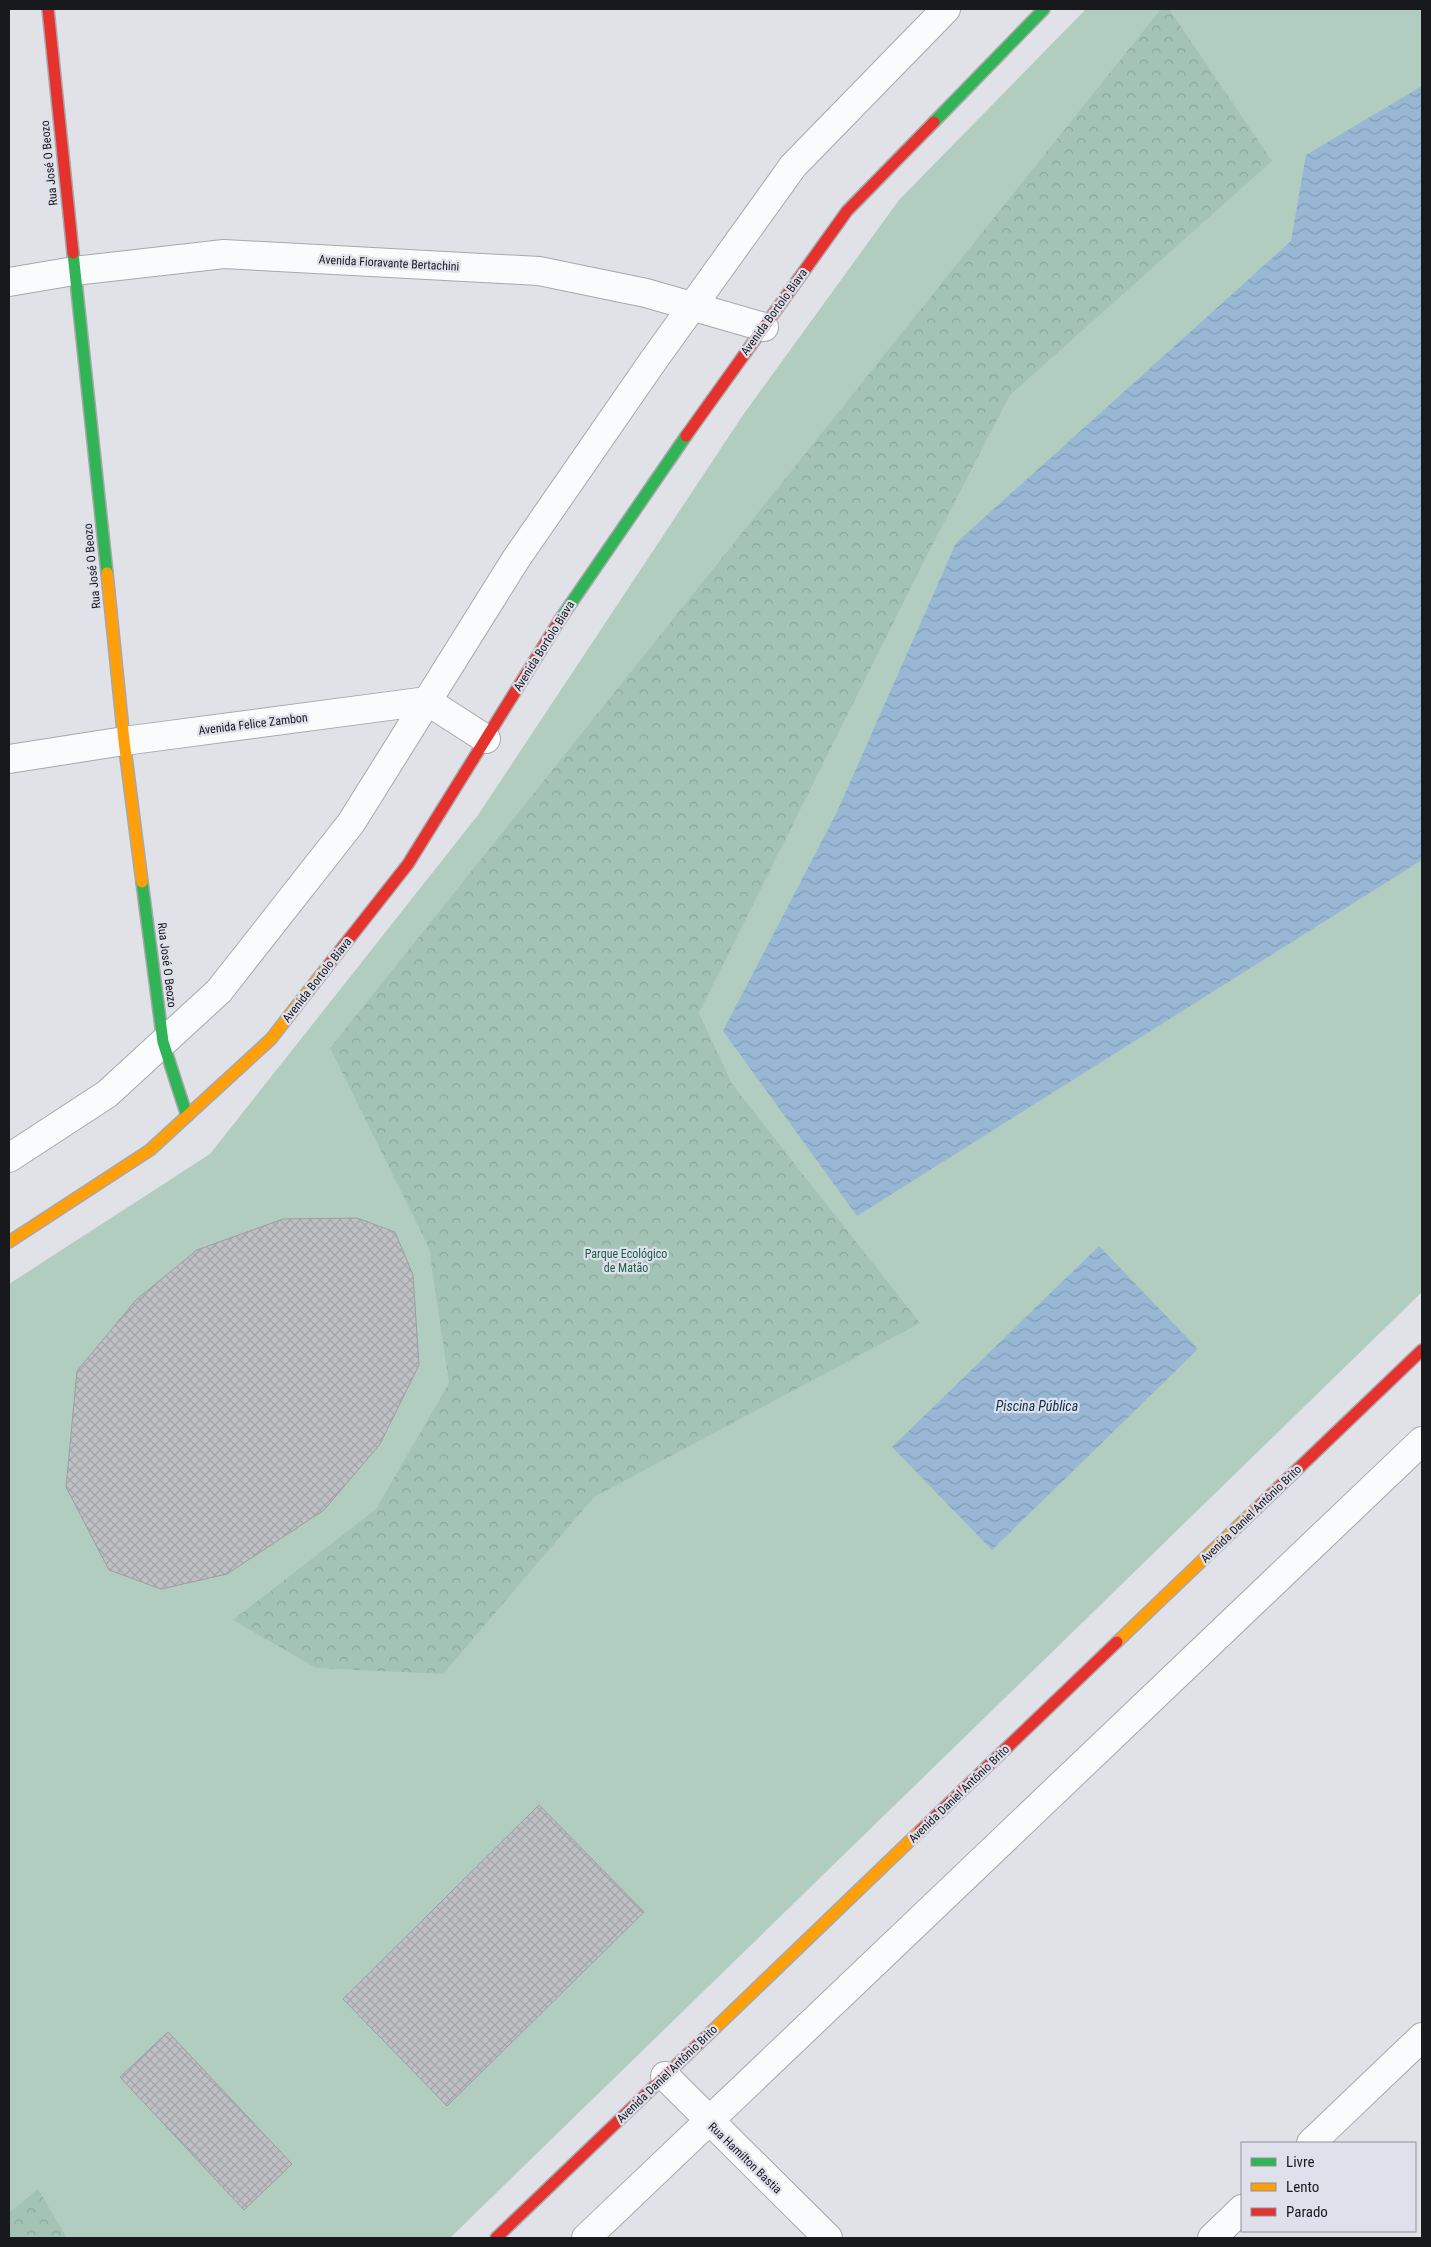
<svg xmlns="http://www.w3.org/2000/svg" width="1431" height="2247" viewBox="0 0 1431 2247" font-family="'Roboto Condensed',sans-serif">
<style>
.green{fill:#b1cdc0}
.forest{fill:url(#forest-crowns)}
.water{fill:url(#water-waves)}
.building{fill:url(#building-cross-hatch);stroke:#9d9da2}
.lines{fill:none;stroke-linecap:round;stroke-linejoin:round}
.street-casing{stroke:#a7a8ad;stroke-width:30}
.fast-casing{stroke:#a7a8ad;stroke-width:14}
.slow-casing{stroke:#a7a8ad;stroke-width:14}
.jam-casing{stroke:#a7a8ad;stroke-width:14}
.street{stroke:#fafbfc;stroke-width:28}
.fast{stroke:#30b455;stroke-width:11}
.slow{stroke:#ff9f0a;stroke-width:11}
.jam{stroke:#e5322d;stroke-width:11}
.labels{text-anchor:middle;stroke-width:4.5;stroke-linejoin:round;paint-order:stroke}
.street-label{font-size:12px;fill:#18191d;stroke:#dee0eb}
.park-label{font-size:12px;fill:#1a5e41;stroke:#dee0eb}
.water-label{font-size:14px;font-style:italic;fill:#0f304b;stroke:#dee0eb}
</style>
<defs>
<pattern id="forest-crowns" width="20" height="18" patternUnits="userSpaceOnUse" patternTransform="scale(1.25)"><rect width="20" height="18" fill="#a3c3b6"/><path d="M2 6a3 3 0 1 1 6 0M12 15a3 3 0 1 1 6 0" fill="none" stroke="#8ca79c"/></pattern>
<pattern id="water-waves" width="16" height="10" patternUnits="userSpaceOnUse" patternTransform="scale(1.25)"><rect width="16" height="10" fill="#98b7d4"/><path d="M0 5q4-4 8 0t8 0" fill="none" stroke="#829db6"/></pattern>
<pattern id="building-cross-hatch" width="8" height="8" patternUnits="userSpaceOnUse" patternTransform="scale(1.25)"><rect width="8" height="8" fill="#bfc0c4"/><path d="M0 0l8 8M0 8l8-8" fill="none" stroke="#a3a4a8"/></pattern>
</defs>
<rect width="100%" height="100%" fill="#e1e2e8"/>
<!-- green -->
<path class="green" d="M1086,9h336v1283l-972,946h-441v-954l201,-130 268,-339 265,-400 156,-215z"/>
<!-- forest -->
<g class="forest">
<path d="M1161,9h8l103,152 -262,234 -90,174 -221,444 33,71 188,239 -326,174 -151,177 -127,-6 -83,-48 143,-111 73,-126 -20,-135 -99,-200z"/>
<path d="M38,2189l29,49h-58v-25z"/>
</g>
<!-- water -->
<g class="water">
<path d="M1422,86v774l-565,356 -134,-185 113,-217 120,-271 335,-302 15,-86z"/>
<path d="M1099,1246l99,103 -206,201 -100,-103z"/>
</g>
<!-- building -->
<g class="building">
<path d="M357,1218l38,14 18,43 6,90 -39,79 -56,66 -97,64 -66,15 -52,-19 -43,-83 11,-116 59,-71 61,-50 86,-31z"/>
<path d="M539,1805l105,107 -197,194 -104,-107z"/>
<path d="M168,2032l124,132 -48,46 -124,-133z"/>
</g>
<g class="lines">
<defs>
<g id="street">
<path d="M9,282l65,-11 150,-17 315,17 107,22 118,34"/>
<path d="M9,759l115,-18 303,-40 59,38"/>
<path d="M9,1158l98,-64 112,-103 132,-168 165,-264 137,-198 140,-195 153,-157"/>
<path d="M665,2076l163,162"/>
<path d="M1311,2143l111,-106"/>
<path d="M586,2238l836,-797"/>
<path d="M1212,2238l30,-29"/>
</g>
<g id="fast">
<path d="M934,122l110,-113"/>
<path d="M73,253l34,320"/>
<path d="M561,618l125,-182"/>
<path d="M142,882l21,160 24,74"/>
</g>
<g id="slow">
<path d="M107,573l17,168 18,141"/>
<path d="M9,1242l141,-92 121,-111 56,-72"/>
<path d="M1117,1642l140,-134"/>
<path d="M712,2031l208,-200"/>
</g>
<g id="jam">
<path d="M48,9l25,244"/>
<path d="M686,436l161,-225 87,-89"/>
<path d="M327,967l81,-103 153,-246"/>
<path d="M1257,1508l165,-158"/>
<path d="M920,1831l197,-189"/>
<path d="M496,2238l216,-207"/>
</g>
</defs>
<!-- street casing -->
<use href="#street" class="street-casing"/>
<!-- fast casing -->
<use href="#fast" class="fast-casing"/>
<!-- slow casing -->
<use href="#slow" class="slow-casing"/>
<!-- jam casing -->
<use href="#jam" class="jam-casing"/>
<!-- street -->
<use href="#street" class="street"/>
<!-- fast -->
<use href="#fast" class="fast"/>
<!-- slow -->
<use href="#slow" class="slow"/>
<!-- jam -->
<use href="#jam" class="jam"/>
</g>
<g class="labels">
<!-- street labels -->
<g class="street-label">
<text transform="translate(49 163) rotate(-96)" y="4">Rua José O Beozo</text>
<text transform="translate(389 263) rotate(3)" y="4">Avenida Fioravante Bertachini</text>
<text transform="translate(774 312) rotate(-54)" y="4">Avenida Bortolo Biava</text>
<text transform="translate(92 566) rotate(-96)" y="4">Rua José O Beozo</text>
<text transform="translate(544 646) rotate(-58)" y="4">Avenida Bortolo Biava</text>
<text transform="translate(253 724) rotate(-7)" y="4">Avenida Felice Zambon</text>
<text transform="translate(167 965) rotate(83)" y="4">Rua José O Beozo</text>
<text transform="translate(317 980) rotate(-52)" y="4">Avenida Bortolo Biava</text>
<text transform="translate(1251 1514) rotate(-44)" y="4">Avenida Daniel Antônio Brito</text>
<text transform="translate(959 1794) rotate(-44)" y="4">Avenida Daniel Antônio Brito</text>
<text transform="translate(667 2074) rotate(-44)" y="4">Avenida Daniel Antônio Brito</text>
<text transform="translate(745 2158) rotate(44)" y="4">Rua Hamilton Bastia</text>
</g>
<!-- park labels -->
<g class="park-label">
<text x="626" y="1258">Parque Ecológico<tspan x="626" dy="14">de Matão</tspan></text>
</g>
<!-- water labels -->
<g class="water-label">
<text x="1037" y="1411">Piscina Pública</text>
</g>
</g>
<!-- border -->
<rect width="1431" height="2247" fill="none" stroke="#18191d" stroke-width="20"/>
<!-- legend -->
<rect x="1241" y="2142" width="175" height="90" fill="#dee0eb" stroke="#8f9099"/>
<rect x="1251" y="2158" width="25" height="8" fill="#30b455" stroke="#8f9099"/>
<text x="1286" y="2167" font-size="15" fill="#18191d">Livre</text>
<rect x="1251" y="2183" width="25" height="8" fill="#ff9f0a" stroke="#8f9099"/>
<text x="1286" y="2192" font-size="15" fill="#18191d">Lento</text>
<rect x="1251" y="2208" width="25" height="8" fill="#e5322d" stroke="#8f9099"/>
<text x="1286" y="2217" font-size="15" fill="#18191d">Parado</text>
</svg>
